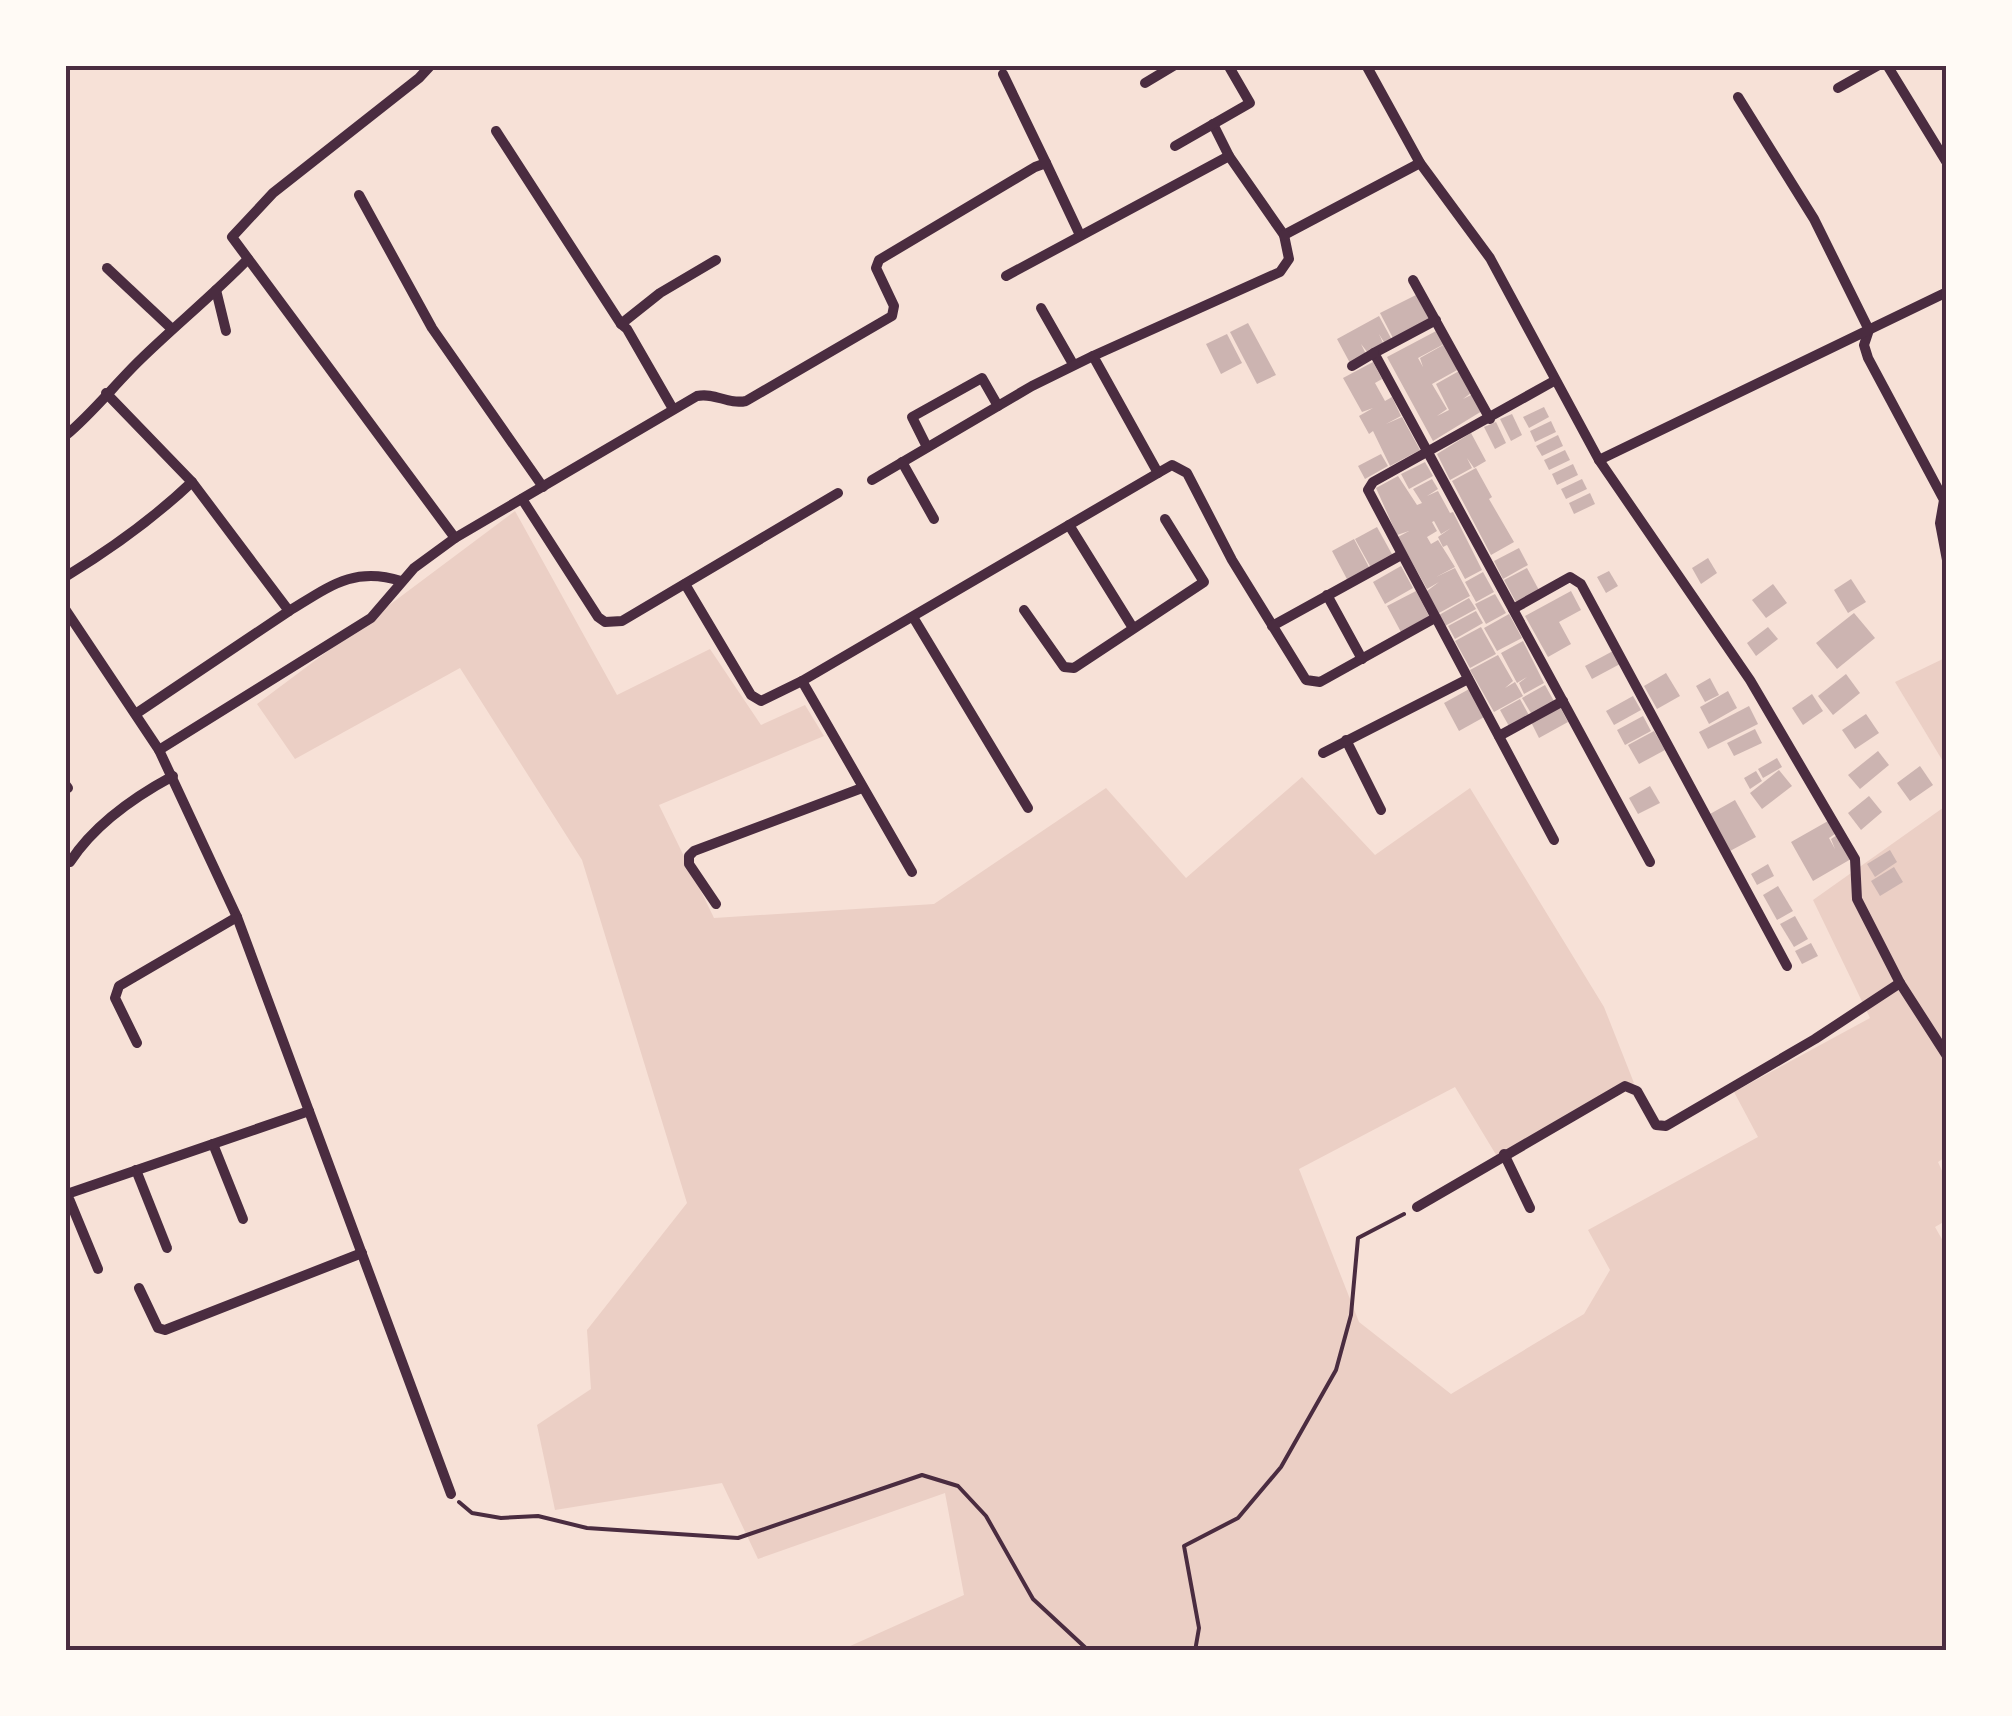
<svg xmlns="http://www.w3.org/2000/svg" width="2012" height="1716" viewBox="0 0 2012 1716" font-family="Mulish,sans-serif">
<style>
.green{fill:#ebcfc5}
.building{fill:#ccb4b1}
.lines{fill:none;stroke-linecap:round;stroke-linejoin:round}
.path{stroke:#4a2c40;stroke-width:4}
.minor{stroke:#4a2c40;stroke-width:10}
.neatline{fill:none;stroke:#4a2c40;stroke-width:4}
</style>
<rect width="100%" height="100%" fill="#f7e1d7"/>
<!-- green -->
<g class="green">
<path d="M515,511l102,184 93,-46 51,76 44,-20 19,31 -165,69 55,113 220,-14 172,-116 80,90 116,-101 73,78 95,-67 134,219 30,76 -136,75 -43,-71 -156,82 60,153 92,72 133,-80 26,-44 -22,-40 170,-93 -24,-45 136,-74 -57,-118 134,-95v351l-9,6 9,20v38l-12,7 12,21v403h-1108l125,-56 -19,-102 -187,66 -36,-76 -167,27 -18,-85 54,-36 -4,-59 100,-127 -105,-343 -122,-192 -165,91 -38,-55z"/>
<path d="M1947,657v111l-52,-86z"/>
</g>
<!-- building -->
<g class="building">
<path d="M1416,295l14,26 -36,19 -14,-27z"/>
<path d="M1379,316l13,24 -7,4 -6,-10 5,11 -16,8 -7,-9 5,10 -16,9 -13,-24z"/>
<path d="M1248,323l28,52 -19,9 -27,-52z"/>
<path d="M1438,330l8,13 -28,15 5,9 -3,-9 25,-14 14,25 -27,15 15,25 -10,7 12,-6 -13,-26 23,-13 12,22 -8,6 10,-5 9,17 -49,30 -46,-84z"/>
<path d="M1227,334l15,29 -21,11 -15,-30z"/>
<path d="M1373,362l9,17 -7,4 10,18 7,-4 9,19 -15,8 16,-7 18,33 -30,16 -17,-35 -4,3 -10,-18 14,-8 -11,4 -19,-34z"/>
<path d="M1544,407l5,10 -20,11 -6,-11z"/>
<path d="M1512,414l10,21 -11,6 -11,-22z"/>
<path d="M1551,421l5,11 -21,10 -5,-11z"/>
<path d="M1496,422l10,21 -11,6 -11,-22z"/>
<path d="M1471,433l15,28 -12,7 -7,-10 5,10 -22,12 -13,-26z"/>
<path d="M1558,435l5,11 -21,10 -6,-10z"/>
<path d="M1565,450l5,10 -21,10 -5,-10z"/>
<path d="M1381,454l7,12 -23,13 -7,-13z"/>
<path d="M1425,462l8,14 -24,13 -8,-15z"/>
<path d="M1573,464l5,11 -21,10 -5,-11z"/>
<path d="M1476,468l16,29 -3,2 25,43 -23,13 -39,-74z"/>
<path d="M1398,476l19,29 5,-2 -9,-14 19,-10 6,10 -11,7 11,-5 12,22 3,-1 29,58 -17,9 -18,-34 -4,2 -5,-10 13,-9 -10,6 -7,-13 -2,1 5,9 -10,6 4,7 7,-4 17,27 -19,10 19,-9 15,28 -31,17 -12,-22 12,-9 -12,7 -29,-52 11,-6 -12,4 -21,-47z"/>
<path d="M1582,479l5,10 -21,10 -5,-10z"/>
<path d="M1590,493l5,11 -21,10 -5,-11z"/>
<path d="M1377,527l16,29 -22,12 -16,-29z"/>
<path d="M1354,539l16,30 -22,12 -16,-30z"/>
<path d="M1519,548l9,17 -25,14 -9,-18z"/>
<path d="M1708,558l9,15 -16,11 -9,-16z"/>
<path d="M1401,566l12,22 -28,16 -12,-22z"/>
<path d="M1527,568l13,24 -23,12 -13,-24z"/>
<path d="M1609,571l9,15 -12,7 -9,-16z"/>
<path d="M1483,572l11,20 -18,10 -11,-20z"/>
<path d="M1851,579l15,23 -18,11 -14,-23z"/>
<path d="M1773,584l14,19 -21,15 -14,-18z"/>
<path d="M1416,591l13,25 -28,16 -14,-26z"/>
<path d="M1571,591l10,19 -22,12 12,22 -23,13 -23,-41z"/>
<path d="M1495,594l11,19 -20,11 -11,-20z"/>
<path d="M1469,598l7,11 -31,17 -6,-11z"/>
<path d="M1476,611l7,12 -28,16 -7,-13z"/>
<path d="M1854,613l21,25 -38,31 -21,-26z"/>
<path d="M1509,614l13,24 -25,13 -13,-23z"/>
<path d="M1481,627l15,27 -26,14 -15,-27z"/>
<path d="M1768,627l10,12 -22,17 -9,-13z"/>
<path d="M1523,641l21,42 -20,11 -5,-11 8,-6 -10,6 -16,-30z"/>
<path d="M1613,651l7,13 -28,15 -7,-13z"/>
<path d="M1498,655l15,26 -8,7 10,-6 8,14 -29,16 -24,-42z"/>
<path d="M1666,673l14,23 -23,13 -13,-23z"/>
<path d="M1846,674l14,19 -27,22 -15,-19z"/>
<path d="M1710,678l9,17 -14,7 -9,-16z"/>
<path d="M1545,685l10,18 -23,12 -10,-17z"/>
<path d="M1471,688l15,28 -27,15 -15,-28z"/>
<path d="M1728,691l9,17 -28,16 -9,-17z"/>
<path d="M1812,694l11,17 -20,14 -11,-17z"/>
<path d="M1633,696l8,14 -27,15 -8,-14z"/>
<path d="M1520,699l10,18 -20,11 -10,-18z"/>
<path d="M1559,705l9,17 -29,16 -9,-18z"/>
<path d="M1749,706l9,18 -50,25 -9,-17z"/>
<path d="M1866,714l13,19 -24,16 -13,-19z"/>
<path d="M1643,716l8,15 -26,14 -8,-15z"/>
<path d="M1755,729l7,14 -28,13 -7,-13z"/>
<path d="M1654,731l11,19 -26,14 -11,-19z"/>
<path d="M1878,751l11,14 -29,24 -12,-14z"/>
<path d="M1777,758l5,9 -19,11 -5,-9z"/>
<path d="M1920,766l13,19 -23,16 -13,-18z"/>
<path d="M1779,770l13,16 -30,23 -12,-16z"/>
<path d="M1756,771l6,10 -12,8 -6,-11z"/>
<path d="M1650,786l10,17 -22,11 -9,-16z"/>
<path d="M1869,796l13,16 -21,18 -13,-17z"/>
<path d="M1735,800l21,37 -26,14 -20,-37z"/>
<path d="M1828,821l7,13 -6,4 6,11 -4,-10 6,-4 14,24 -38,22 -22,-39z"/>
<path d="M1890,850l7,12 -22,15 -8,-13z"/>
<path d="M1768,864l6,12 -17,9 -6,-11z"/>
<path d="M1894,867l9,15 -23,14 -9,-15z"/>
<path d="M1778,886l15,25 -16,9 -14,-25z"/>
<path d="M1795,916l13,23 -14,8 -14,-23z"/>
<path d="M1811,943l7,13 -16,8 -7,-13z"/>
</g>
<g class="lines">
<!-- path -->
<g class="path">
<path d="M459,1502l13,11 29,5 37,-2 49,12 151,10 184,-63 36,11 28,30 47,83 56,52"/>
<path d="M1195,1651l4,-23 -15,-82 54,-28 43,-51 55,-97 15,-55 7,-77 46,-24"/>
</g>
<!-- minor -->
<g class="minor">
<path d="M431,65l-12,13 -146,115 -41,44 223,301"/>
<path d="M1366,65l54,98 70,95 109,202 151,220 105,179 2,40 43,84 47,73"/>
<path d="M1887,65l60,98"/>
<path d="M1003,74l43,89"/>
<path d="M1145,83l30,-18"/>
<path d="M1838,88l41,-23"/>
<path d="M1738,97l76,122 55,111 -5,15 4,13 76,142 -4,23 7,37"/>
<path d="M1213,124l16,32"/>
<path d="M496,131l125,193"/>
<path d="M1175,146l75,-43 -22,-38"/>
<path d="M359,195l73,133 111,159"/>
<path d="M107,268l65,61"/>
<path d="M1006,276l223,-120 55,79 136,-72"/>
<path d="M1413,280l77,139"/>
<path d="M216,290l10,41"/>
<path d="M1041,308l32,56"/>
<path d="M1436,320l-62,33 276,509"/>
<path d="M1352,366l22,-13"/>
<path d="M106,393l86,89 97,129 -152,102"/>
<path d="M673,409l-46,-80 -6,-5 39,-31 56,-33"/>
<path d="M65,436c28,-23 50,-52 76,-77 35,-34 73,-65 107,-100"/>
<path d="M927,447l-15,-30 70,-39 16,28"/>
<path d="M1599,460l348,-168"/>
<path d="M902,462l32,57"/>
<path d="M1158,473l14,-8 15,8 45,87 74,120 14,2 115,-64"/>
<path d="M872,480l160,-94 61,-30"/>
<path d="M522,499l76,118 7,5 17,-1 216,-128"/>
<path d="M1069,525l64,103"/>
<path d="M65,577c46,-28 88,-58 127,-95"/>
<path d="M685,584l66,111 10,6 41,-20 356,-208 -65,-117 187,-84 9,-13 -5,-24"/>
<path d="M1327,595l35,64"/>
<path d="M65,609l94,141 78,167 214,577"/>
<path d="M1513,609l57,-32 11,7 206,382"/>
<path d="M1024,610l40,57 10,1 130,-86 -39,-63"/>
<path d="M289,611c40,-24 64,-45 112,-30"/>
<path d="M913,617l115,191"/>
<path d="M1272,626l129,-71"/>
<path d="M802,681l110,191"/>
<path d="M1499,736l64,-35"/>
<path d="M1346,740l35,70"/>
<path d="M159,750l212,-132 43,-50 41,-30 242,-142c18,-4 31,9 49,5l146,-85 2,-10 -18,-38 3,-8 156,-93 11,-4 34,72"/>
<path d="M1323,753l145,-74"/>
<path d="M65,784l3,4"/>
<path d="M1554,840l-186,-350 5,-8 181,-101"/>
<path d="M70,862c24,-37 64,-65 103,-86"/>
<path d="M716,904l-27,-40v-8l5,-5 168,-63"/>
<path d="M137,1043l-22,-45 4,-12 118,-69"/>
<path d="M213,1144l30,75"/>
<path d="M1504,1154l26,54"/>
<path d="M136,1170l31,78"/>
<path d="M1417,1207l208,-121 12,5 19,34 10,1 149,-87 85,-56"/>
<path d="M98,1269l-31,-75 242,-83"/>
<path d="M139,1288l19,40 7,2 197,-77"/>
</g>
</g>
<!-- border -->
<rect width="2012" height="1716" fill="none" stroke="#fffaf5" stroke-width="135"/>
<rect x="68" y="68" width="1876" height="1580" class="neatline"/>
</svg>
